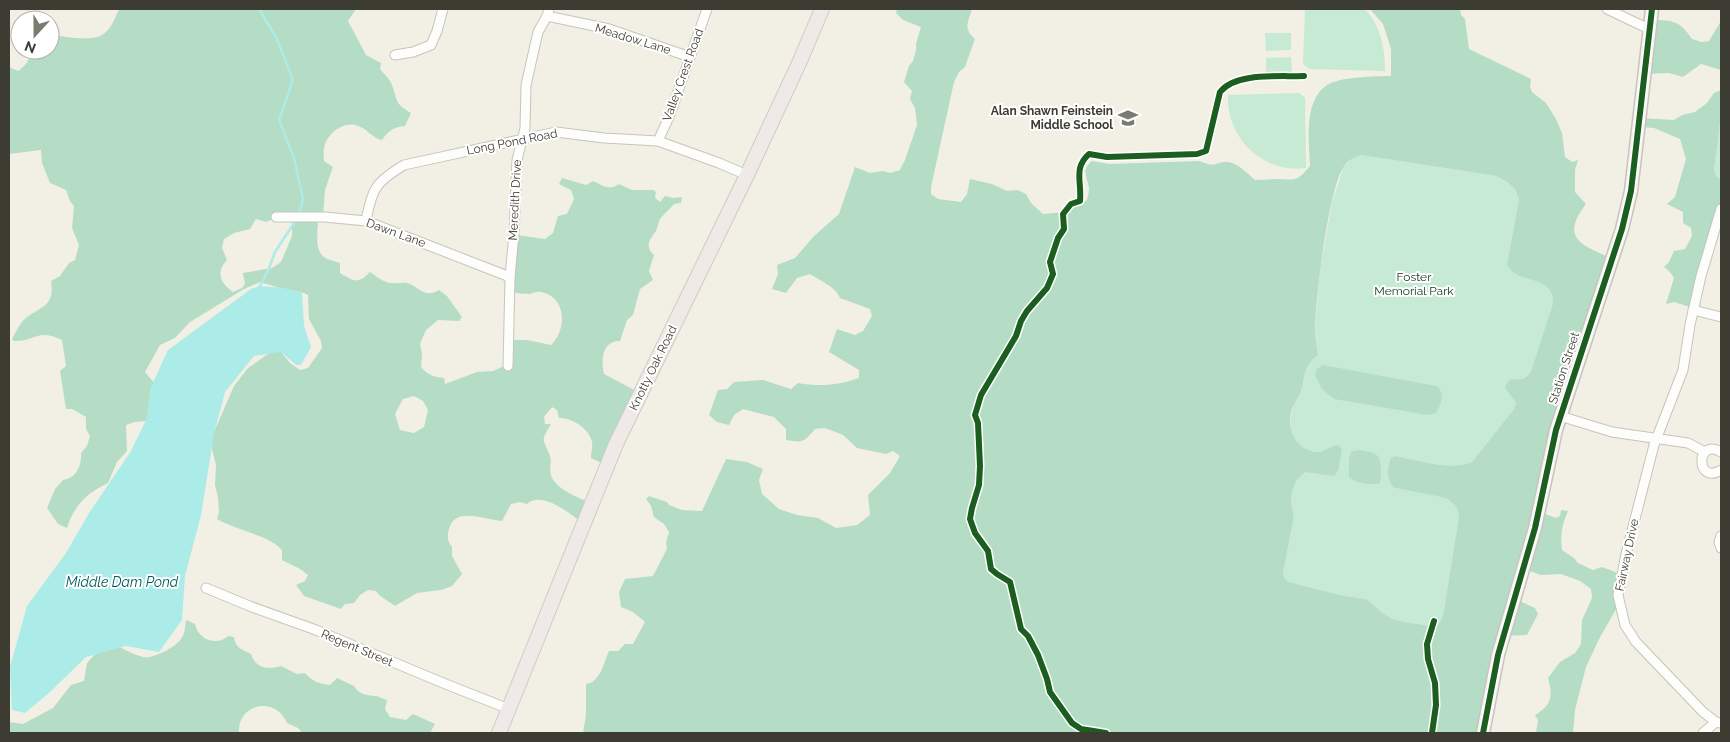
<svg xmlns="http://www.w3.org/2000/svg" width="1730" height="742" viewBox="0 0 1730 742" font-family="Raleway,sans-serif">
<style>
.green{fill:#c7ead4}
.forest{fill:#b5ddc6;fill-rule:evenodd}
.water{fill:#abebe8}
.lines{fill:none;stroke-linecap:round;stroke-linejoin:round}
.stream{stroke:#abebe8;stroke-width:2.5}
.street-casing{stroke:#c6c5bb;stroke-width:11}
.secondary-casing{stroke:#c6c5bb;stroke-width:15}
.primary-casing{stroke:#cccbc5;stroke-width:16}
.street{stroke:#fdfdfb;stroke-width:9}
.secondary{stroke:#f6f3f2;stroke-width:12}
.primary{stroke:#efeae7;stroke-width:14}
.cycleway-casing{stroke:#fff;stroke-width:9}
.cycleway{stroke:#1b5e20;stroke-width:6}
.labels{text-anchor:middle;stroke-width:4;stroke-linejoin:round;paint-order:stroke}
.street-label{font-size:12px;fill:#3d3c33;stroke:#fff}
.poi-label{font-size:12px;font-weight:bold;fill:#3d3c33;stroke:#fff;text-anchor:end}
.park-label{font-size:12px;fill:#133527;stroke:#fff}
.water-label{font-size:14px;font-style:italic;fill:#015859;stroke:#fff}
</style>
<rect width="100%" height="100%" fill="#f2f0e4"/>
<!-- green -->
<g class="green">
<path d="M1305,9h60c16,18 20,39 20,62l-76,-2 -6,-5z"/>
<path d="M1291,33v17l-25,1 -1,-18z"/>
<path d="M1291,57l1,17 -26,1v-17z"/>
<path d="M1299,93l6,5 1,70c-43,6 -80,-30 -78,-73z"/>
<path d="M1721,105v74l-4,-2 -3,-7z"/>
<path d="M1361,155l135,21 11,6 8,7 4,11 -12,64c4,4 8,8 12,11 16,8 34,6 34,28l-22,68c-5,8 -9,9 -20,8l1,17 4,6 -2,7 -42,53c-24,9 -53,-2 -77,-6v32l51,10 10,8 3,10 -16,100 -2,6 -6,5 -40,-7 -11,-6 -18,-15 -26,-4 -51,-13 -5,-4 -1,-5 11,-56 -3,-14 1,-11 4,-11 9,-9h7l16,3 11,-6 3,-21 -8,-3c-9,7 -15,8 -26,5 -16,-5 -20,-25 -16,-39 1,-7 7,-12 9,-18 5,-17 1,-26 17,-38l-3,-26 5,-59 12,-68 12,-36 7,-7z"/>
</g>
<!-- forest -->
<g class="forest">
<path d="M119,9h237l-8,12 18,34 15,8 -1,6c3,4 10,10 12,16 6,16 2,18 19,28l-6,13c-11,1 -16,4 -23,14 -9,-1 -16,-13 -27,-15 -14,-3 -29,10 -31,24 -1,3 0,8 0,12l9,6 -8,23 -2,27 -5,3c0,10 -4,30 6,37 4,3 11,4 16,6v10c15,9 18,11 30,-1 6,4 13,10 21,11 5,1 11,-1 16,0 13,4 17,16 32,7l8,6 15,21 -3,4 -21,-1 -12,10 -6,14 2,10 -1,13c7,8 13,10 23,11l1,6 32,-12 16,-1 13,-6 4,-25h17l24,5c16,-15 16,-48 -10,-53 -4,-1 -7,1 -11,2 -6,0 -13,-1 -20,-2l6,-57 29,4 8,-6 5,-17 9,-2 7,-15 -3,-9 -12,-6 3,-6 24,7 7,-4c11,5 16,10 26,3l13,6h21l3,2 -1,6 5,4 5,-6 9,2 8,-1 -1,6 -7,1c-4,5 -11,11 -14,15 -2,3 -2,8 -4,12 -6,8 -12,15 -2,24l-5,16 4,9 -13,9 -7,26 -6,5 -7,21c-18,0 -19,19 -16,33l36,19 -34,72 -15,-7c0,-5 2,-11 1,-16 -2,-13 -21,-25 -33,-24l-2,-8 -5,-3 -8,10 1,7h6c-11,19 -8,13 -1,32 2,5 -1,13 1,19 4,14 28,23 40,28l-8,20c-13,-9 -41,-33 -56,-19l-7,-2 -9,2 -9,17c-18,-1 -47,-15 -53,8 -2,7 -2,12 3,18v9l10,18 -10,12 -11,4 -24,3 -22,13 -16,-11 -3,-4 -8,-1 -8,5 -6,8 -9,1 -4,5 -37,-13 -8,-11 9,-4 3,-6 -8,-6 -18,-9v-10c-13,-15 -47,-20 -65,-31l2,-7 -1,-15 -3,-12 1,-20 -6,-24 24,-55 14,-18 23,-16h10l9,11 10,7 8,-2 14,-20 -1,-7 -12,-22 -1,-24 -4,-2 -24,-5 -20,-6 -16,7 -54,33 -15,16 -15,7 -15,27 11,13 -9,36 -12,1 -9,3 1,26 -10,11 -9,21c-21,10 -34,22 -41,45l-9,-4 -11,-16 8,-19 8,-9c13,-1 19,-15 18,-27l6,-7 3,-10 -4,-7v-12l-14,-8h-6l-6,-38 6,-5 -4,-26c-25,-12 -25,1 -48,1l-2,-2c3,-5 6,-12 10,-17 14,-16 34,-12 29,-41l9,-5 9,-13 6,-3 4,-15 -7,-17 2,-22 -4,-5 -4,-11 -16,-7 -8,-20 -1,-13 -32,4v-87l9,4c9,-6 11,-11 13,-21h19v-15c13,1 41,7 52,0 9,-5 13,-17 17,-26zM276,218l16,2v16l-11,26 -9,6 -29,5 2,11 -3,4 -9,4c-12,-8 -18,-20 -6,-32l-5,-12 2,-9 10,-6 16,-4 6,-10 10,3zM414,396l9,5 5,9 -4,17 -10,6 -14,-3 -5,-16 8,-15z"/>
<path d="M897,9h75c-4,14 -9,19 3,30l-10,28 -6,5 -5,10 -23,105v7l7,5 23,3 6,-8 3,-15 22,5 15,7 11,-1 8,4 5,9 12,11 23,-2 6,-6h6l9,-6c1,-4 2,-9 2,-12 -2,-12 -8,-18 3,-27l17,3 91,-3c17,8 15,0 28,1 10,1 20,12 27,18 8,0 16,-1 24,-1 18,1 18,2 31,-13 -1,-25 -7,-68 19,-82 12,-7 47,-8 62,-8v-27l-8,-25 -13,-15h90l1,6 4,4 4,30 62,30 -1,7 2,6 14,11 10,16 6,14 3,24 7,5 6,-2 -3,10v22l11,12c-26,34 -5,41 25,54l-50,153 -21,101 16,6 4,-2 1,-6 7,1c-6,14 -8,24 -6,39l12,8 4,5 15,7 9,-3 16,6 1,31 -20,35 -13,28 -11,43 -2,23h-37l2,-13 -3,-5c17,-10 18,-19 13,-37l12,-16 15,-9 6,-9 1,-24 10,-22 -1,-9 -11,-8 -19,-7 -20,1 -17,-6 -9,30 20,9 3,6 -11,21 -24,1 -20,97h-900l3,-18v-31c14,-1 18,-22 23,-33h9l7,-7h8l12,-22 -12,-10 -12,-5 -2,-15 6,-13 28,-3 14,-27 -1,-7 3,-10 -5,-8 -10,-7 -3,-11 -5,-7 3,-3 18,6 2,3 13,5 20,1 24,-52 21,3 16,7 -4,11 3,14 17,15 18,6 21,3 18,10 21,-3 13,-10 -2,-20 22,-22 10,-17 -7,-5 -7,3 -29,-6 -14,-13 -18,-7 -10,1c-11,13 -12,14 -29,11v-11l-12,-12 -31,-8 -9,6 -5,10 -12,-3 -8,-7 9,-25 9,-1 7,-7 29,-2 28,9 7,-6c21,4 42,2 61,-5v-8l-30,-18 8,-23 18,6 8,-4 9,-15 -2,-7 -30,-11c-4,-11 -21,-18 -30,-24l-13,4 -11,15 -14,-4 6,-15 -1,-9 18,-7 19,-22 25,-22 16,-47 15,6 13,-2 7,2 10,-3 5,-10 12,-35 -2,-17 -5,-9 2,-8 -8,-9 5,-16 4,-5 3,-11v-6l5,-17 -18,-7 -7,-7zM1361,155l135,21 11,6 8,7 4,11 -12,64c10,22 46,9 46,39l-22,68c-5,8 -9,9 -20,8l-4,4 -2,5 11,14 -2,7 -42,53c-24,9 -53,-2 -77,-6l-4,2c-4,9 -5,24 4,30l51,10 10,8 3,10 -16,100 -3,6 -5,5 -40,-7 -11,-6 -18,-15 -26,-4 -51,-13 -5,-4 -1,-5 11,-56 -3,-14 1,-11 4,-11 9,-9 29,4 5,-7 3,-21 -4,-3c-12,0 -12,12 -32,4 -14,-6 -19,-26 -14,-40 2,-6 7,-11 9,-17 5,-16 1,-25 17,-37 -1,-9 -3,-18 -3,-27 1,-30 13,-141 30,-163 4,-6 9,-7 16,-10z"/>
<path d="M1652,20c21,0 28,1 40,19l10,3 7,-1 12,-20v49l-20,-6 -18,13 -14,-4 -24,1z"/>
<path d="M1721,90v23l-7,57 3,7 4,2v28l-28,101 -19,-6 -8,2 8,-26 -4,-6 -6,-5 5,-5 5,-11 11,-2 7,-13 -1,-8 -8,-5v-11l-16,-8 8,-7 11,-38 -6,-20 -26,-11 -16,-1 3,-9 33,2 8,-5 13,-3 12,-9 7,-10z"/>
<path d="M1323,365l113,21c10,7 5,18 0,27l-8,2 -94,-16 -12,-10 -7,-14 2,-6z"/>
<path d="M1359,450c15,3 22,2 22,19 0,5 0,9 -1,14 -8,3 -24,0 -31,-6v-20l3,-6z"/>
<path d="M186,620l9,4c3,15 21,23 33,12l6,1c1,11 9,13 17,17 4,14 17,16 30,12l16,8 8,-1c7,8 14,11 25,12l7,-7 17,8c5,9 13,9 21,10 4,0 8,3 12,4l-2,9 5,8 16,3 7,-6 22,10 -5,9h-128l-4,-5 -11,-5c-12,-28 -50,-19 -48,10h-230v-11l14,2 30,-16 18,-23 13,-4 3,-18 19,-21c13,3 24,12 37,15 8,3 33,-10 38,-18 4,-5 4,-12 5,-19z"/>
</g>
<!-- water -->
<path class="water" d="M260,286l24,2 18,5 2,33 7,21 -10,18h-5l-15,-13 -27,4 -29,36 -11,42 -13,81 -16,61 -3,44 -23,32 -33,-6 -40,11 -36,35 -25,21 -13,-3 -2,-43 17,-61 39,-53 23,-40 42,-62 15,-31 5,-33 17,-37 83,-61z"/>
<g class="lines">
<!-- stream -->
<g class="stream">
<path d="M259,9l18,30 16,41 -14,40 15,38 9,41 -4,16"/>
<path d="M260,286l8,-15 7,-19 21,-32"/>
</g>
<defs>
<g id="street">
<path d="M1607,9l42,20"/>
<path d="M547,16l62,13 81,28"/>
<path d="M395,55l18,-3 18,-7 6,-14 6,-22"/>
<path d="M658,141l11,-24 38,-108"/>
<path d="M1721,209l-20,67 -11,49 -7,45 -29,75 -28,109 -8,41 7,30 11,17 67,70 13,10 5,1"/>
<path d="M276,217h49l41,4 144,56"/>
<path d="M366,221c6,-33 10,-39 38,-56l152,-33 48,6 54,3 61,22 28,12"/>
<path d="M1693,310l28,7"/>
<path d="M508,366l2,-89 4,-43 3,-74 8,-32 1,-43 12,-53 9,-16 2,-7"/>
<path d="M1560,416l52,16 76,11 17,9"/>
<path d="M1721,452c-26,-15 -25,34 0,18"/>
<path d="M1721,536l-2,6 2,6"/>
<path d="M206,588l46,19 64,23 132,55 61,24"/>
<path d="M1703,733l13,-11"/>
</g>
<path id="secondary" d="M1483,733l15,-78 37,-127 21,-98 66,-201 9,-38 21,-182"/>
<path id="primary" d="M499,733l117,-289 131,-269 53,-114 22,-52"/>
</defs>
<!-- street casing -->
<use href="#street" class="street-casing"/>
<!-- secondary casing -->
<use href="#secondary" class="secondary-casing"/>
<!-- primary casing -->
<use href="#primary" class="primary-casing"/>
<!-- street -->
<use href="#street" class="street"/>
<!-- secondary -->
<use href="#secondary" class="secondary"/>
<!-- primary -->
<use href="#primary" class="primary"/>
<defs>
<g id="cycleway">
<path d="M1106,733l-25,-4 -9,-6 -22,-31 -3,-13 -9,-24 -10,-19 -7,-7 -11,-47 -13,-8 -6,-5 -3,-18 -13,-18 -5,-14 2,-11 7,-23 1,-19 -2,-43 -3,-8 6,-20 35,-59 5,-15 6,-10 20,-23 6,-14 -3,-12 8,-24 6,-9 -1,-15 8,-10 9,-3c2,-19 -7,-33 9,-47l18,3 90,-3 9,-3 14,-59c16,-20 59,-15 84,-16"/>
<path d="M1432,733l4,-28 -1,-22 -7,-24 -1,-15 7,-23"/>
<path d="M1483,733l15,-78 37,-127 21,-98 66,-201 9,-38 21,-182"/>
</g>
</defs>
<!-- cycleway casing -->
<use href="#cycleway" class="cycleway-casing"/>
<!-- cycleway -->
<use href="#cycleway" class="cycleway"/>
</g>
<!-- icons -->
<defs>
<symbol id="school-bare" viewBox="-9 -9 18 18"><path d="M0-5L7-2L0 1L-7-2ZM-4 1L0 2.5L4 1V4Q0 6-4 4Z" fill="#7c7b71" stroke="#fff" stroke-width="2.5" paint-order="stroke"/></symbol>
</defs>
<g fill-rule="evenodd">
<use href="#school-bare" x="1114" y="104" width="28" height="28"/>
</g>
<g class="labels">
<!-- street labels -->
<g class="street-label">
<text transform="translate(633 39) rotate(17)" y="4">Meadow Lane</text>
<text transform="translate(683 75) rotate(-70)" y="4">Valley Crest Road</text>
<text transform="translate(512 142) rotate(-11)" y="4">Long Pond Road</text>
<text transform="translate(515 200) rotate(-87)" y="4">Meredith Drive</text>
<text transform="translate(396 233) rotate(20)" y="4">Dawn Lane</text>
<text transform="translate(653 368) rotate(-64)" y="4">Knotty Oak Road</text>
<text transform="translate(1564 368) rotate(-72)" y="4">Station Street</text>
<text transform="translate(1627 555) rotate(-78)" y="4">Fairway Drive</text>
<text transform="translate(357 648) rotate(23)" y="4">Regent Street</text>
</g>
<!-- poi labels -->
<g class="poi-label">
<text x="1113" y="115">Alan Shawn Feinstein<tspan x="1113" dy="14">Middle School</tspan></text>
</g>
<!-- park labels -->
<g class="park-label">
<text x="1414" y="281">Foster<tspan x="1414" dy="14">Memorial Park</tspan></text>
</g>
<!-- water labels -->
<g class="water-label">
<text x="122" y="587">Middle Dam Pond</text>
</g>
</g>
<!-- border -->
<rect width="1730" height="742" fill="none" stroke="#3d3c33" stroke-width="20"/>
<!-- north arrow -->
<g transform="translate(35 35) rotate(201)"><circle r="24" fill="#ffffff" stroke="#b1b1ad"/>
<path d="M0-4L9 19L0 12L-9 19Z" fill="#7c7b71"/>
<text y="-8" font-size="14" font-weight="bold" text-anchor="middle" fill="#3d3c33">N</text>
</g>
</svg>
